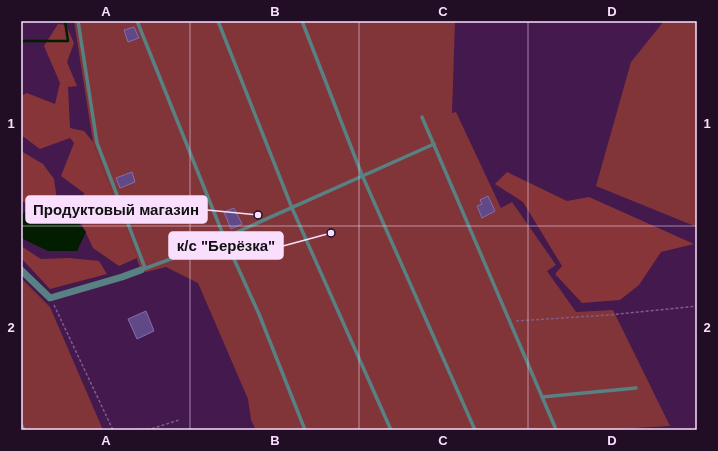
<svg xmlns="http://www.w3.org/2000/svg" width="718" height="451" viewBox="0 0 718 451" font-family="Arial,sans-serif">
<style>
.green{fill:#823538}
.forest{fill:#883539}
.water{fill:#021d00}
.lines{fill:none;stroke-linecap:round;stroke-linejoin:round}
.stream{stroke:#021d00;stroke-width:2.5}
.building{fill:#614987;stroke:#866daf}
.path{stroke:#815c89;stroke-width:1.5;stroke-dasharray:3 2;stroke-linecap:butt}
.lane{stroke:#588183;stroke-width:3.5}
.street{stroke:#588183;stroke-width:7}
.grid{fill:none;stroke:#f9defe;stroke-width:1;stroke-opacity:0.55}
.leader{fill:none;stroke:#f9defe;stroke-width:1.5}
.callout-dot{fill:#f9defe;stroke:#210e25;stroke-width:1.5}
.callout{fill:#f9defe;stroke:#f9defe;stroke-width:1.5}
.callout-label{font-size:15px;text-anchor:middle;font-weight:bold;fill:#111}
.neatline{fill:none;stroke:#f9defe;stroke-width:1.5}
.grid-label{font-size:13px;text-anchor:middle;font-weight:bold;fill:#f9defe}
</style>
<rect width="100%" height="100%" fill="#44194d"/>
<!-- green -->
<g class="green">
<path d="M74,21h381l-3,92 4,-1 45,96 11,-6 44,63 -9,6 29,41 37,-2 57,116 -71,4h-343l-5,-10 -3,-21 -50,-116 -32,-16 -20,5 -5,-2 -48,-128z"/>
<path d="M664,21h33v206l-101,-41 35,-124z"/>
<path d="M21,278l29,29 53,123h-82z"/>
</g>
<!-- forest -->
<g class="forest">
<path d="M58,24l8,1 8,18 -7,19 10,24 -9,1 2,41 14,3 9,11 44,116 -18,8 -26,-18 -13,-28 4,-27 -23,-17 13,-33 -4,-5 -30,11 -19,-14v-39l6,-3 28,11 5,-21 -16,-37z"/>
<path d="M21,151l22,13 11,15 4,28 -13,3 -24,-9z"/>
<path d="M507,172l60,29 22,-4 105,47 -33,8 -22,33 -19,15 -38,3 -27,-29 7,-8 -39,-64 -28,-18z"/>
<path d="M21,246l20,13 28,-1 30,3 8,13 -57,15 -29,-31z"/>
</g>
<!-- water -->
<path class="water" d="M61,210l11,6 14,16 -9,19h-29l-27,-13v-24l6,-3 24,7z"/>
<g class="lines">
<!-- stream -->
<path class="stream" d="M21,41h47l-3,-20"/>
</g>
<!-- building -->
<g class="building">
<path d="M134,27l5,11 -11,4 -4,-12z"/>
<path d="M132,172l3,10 -15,6 -4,-10z"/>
<path d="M488,196l7,15 -13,7 -5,-12 5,-2 -2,-4z"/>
<path d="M234,208l8,16 -11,5 -7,-17z"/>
<path d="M146,311l8,20 -17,8 -9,-20z"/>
</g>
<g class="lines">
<!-- path -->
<g class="path">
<path d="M54,305l59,125"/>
<path d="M516,321l93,-6 88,-9"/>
<path d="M132,430l19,-1 28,-9"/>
</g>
<!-- lane -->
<g class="lane">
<path d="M78,21l19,122 48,125"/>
<path d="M137,21l87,216 35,77 46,116"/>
<path d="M218,21l74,187 99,222"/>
<path d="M302,21l60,154 113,255"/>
<path d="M422,117l133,310"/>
<path d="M141,270l65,-24 228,-102"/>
<path d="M542,397l94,-9"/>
<path d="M21,424l3,6"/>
</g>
<!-- street -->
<path class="street" d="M21,270l29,28 72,-21 19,-7"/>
</g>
<!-- grid -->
<path class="grid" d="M190,21v409M359,21v409M528,21v409M21,226h676"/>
<!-- callouts -->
<path class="leader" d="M258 215L207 210M331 233L283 246"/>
<g class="callout-dot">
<circle cx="258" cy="215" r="4"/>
<circle cx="331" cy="233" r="4"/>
</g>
<g class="callout">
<rect x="26" y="196" width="181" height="27" rx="4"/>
<rect x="169" y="232" width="114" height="27" rx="4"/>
</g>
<g class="callout-label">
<text x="116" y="215">Продуктовый магазин</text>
<text x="226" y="251">к/с "Берёзка"</text>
</g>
<!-- border -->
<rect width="718" height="451" fill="none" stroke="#210e25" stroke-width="44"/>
<rect x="22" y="22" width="674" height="407" class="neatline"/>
<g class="grid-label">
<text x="106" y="16">A</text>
<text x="275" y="16">B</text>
<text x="443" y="16">C</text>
<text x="612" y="16">D</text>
<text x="11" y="128">1</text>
<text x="707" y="128">1</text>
<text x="11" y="332">2</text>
<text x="707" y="332">2</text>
<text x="106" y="445">A</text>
<text x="275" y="445">B</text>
<text x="443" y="445">C</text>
<text x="612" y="445">D</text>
</g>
</svg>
